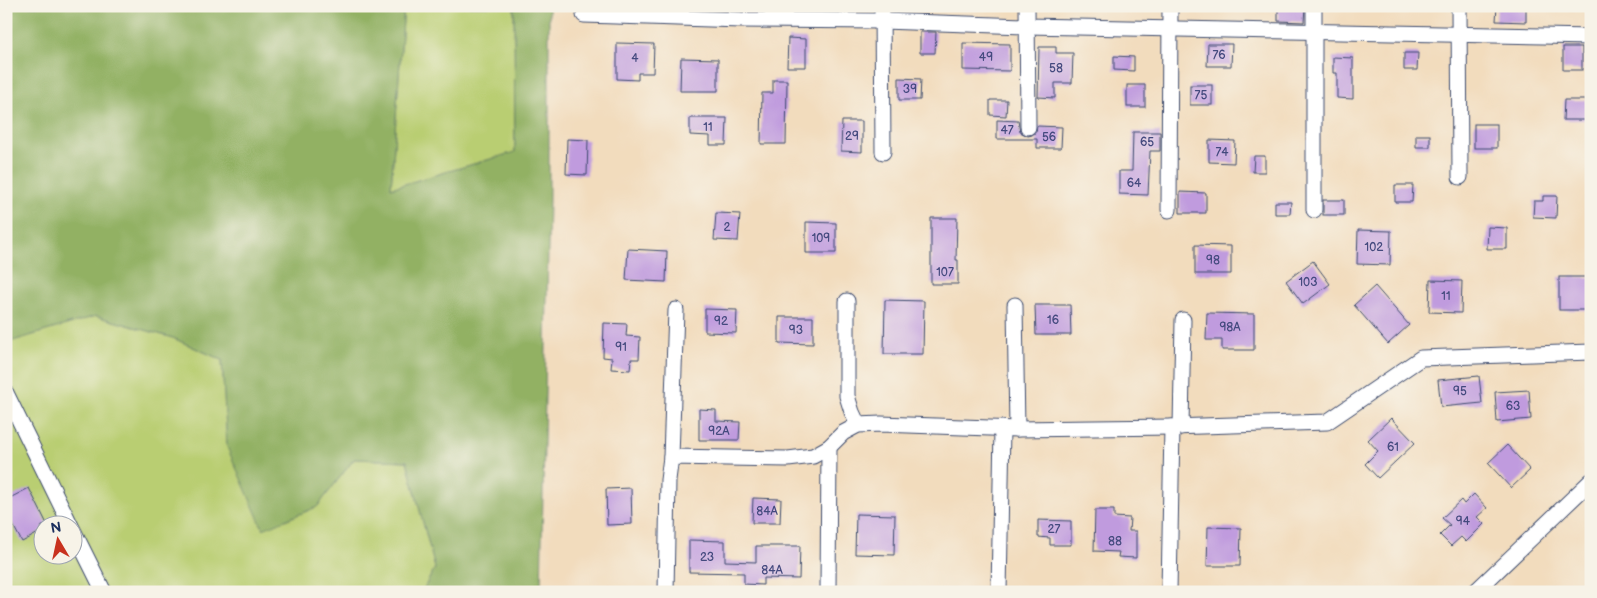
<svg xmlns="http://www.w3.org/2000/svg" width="1597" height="598" viewBox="0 0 1597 598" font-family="'Balsamiq Sans',sans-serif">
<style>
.green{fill:#b9ce72;stroke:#6a7e68;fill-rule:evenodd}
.forest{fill:#92b164;stroke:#567061}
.building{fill:#c09bde}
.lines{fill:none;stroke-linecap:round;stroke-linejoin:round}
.minor-casing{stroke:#3b496c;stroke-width:17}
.minor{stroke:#fff;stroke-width:15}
.labels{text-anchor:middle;stroke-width:4;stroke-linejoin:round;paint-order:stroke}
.number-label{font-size:12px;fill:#444a7e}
</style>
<rect width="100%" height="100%" fill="#f7f3e8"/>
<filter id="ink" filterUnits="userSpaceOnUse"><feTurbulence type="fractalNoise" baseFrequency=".02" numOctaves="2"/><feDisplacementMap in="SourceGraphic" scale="10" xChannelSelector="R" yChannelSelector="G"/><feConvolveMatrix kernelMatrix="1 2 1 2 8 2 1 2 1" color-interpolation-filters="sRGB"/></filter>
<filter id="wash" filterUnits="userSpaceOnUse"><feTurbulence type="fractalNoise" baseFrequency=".0096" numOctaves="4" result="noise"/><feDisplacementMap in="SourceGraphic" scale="20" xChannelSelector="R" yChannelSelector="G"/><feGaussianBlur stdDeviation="1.12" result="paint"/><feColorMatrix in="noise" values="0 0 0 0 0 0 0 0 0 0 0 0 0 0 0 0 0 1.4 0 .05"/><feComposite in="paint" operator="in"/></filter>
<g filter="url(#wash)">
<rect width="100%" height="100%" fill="#f2dcbd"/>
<!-- green -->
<g class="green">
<path d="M404,6h110l1,146 -124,36z"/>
<path d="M96,316l77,22 49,22 5,87 90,60 37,-48 53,2 28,107 -13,24h-416v-249zM42,526h30v30h-30z"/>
</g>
<!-- forest -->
<path class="forest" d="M6,6h398l-13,182 124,-36 -1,-146h35v195l-8,391h-119l13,-24 -28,-107 -53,-2 -37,48 -54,22 -36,-82 -5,-87 -49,-22 -77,-22 -90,27z"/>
<g id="blocks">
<!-- building -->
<g class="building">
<path d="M1278,6h27l-1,16 -26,-1z"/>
<path d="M1497,6h29v16l-30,-1z"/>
<path d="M920,32h16l-1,21h-15z"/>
<path d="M788,38l18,1v28h-19z"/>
<path d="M617,43l37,1 -1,29h-15v7l-21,-1z"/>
<path d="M963,43l47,1v27l-47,-1z"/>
<path d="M1208,44h24l-1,22h-24z"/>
<path d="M1039,47h17v6h17l-1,30h-17v15l-17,-1z"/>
<rect x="1563" y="47" width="19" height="23"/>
<path d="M1404,53h14l-1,17h-13z"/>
<path d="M1114,56l20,1v14l-20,-1z"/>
<path d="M1333,57l20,1v41l-16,-1v-25h-4z"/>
<path d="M681,58l37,1v32h-38z"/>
<path d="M899,78l22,1 -1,21h-21z"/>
<path d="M773,80h14l-1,64h-25l1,-51h11z"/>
<rect x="1127" y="85" width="18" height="22"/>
<rect x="1190" y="85" width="22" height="20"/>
<path d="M990,100h17l-1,16 -16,-1z"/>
<path d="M1564,100h23v20h-24z"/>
<path d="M690,118h37l-1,27h-16v-9l-20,-1z"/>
<path d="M997,120l21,1 2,11 8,4 4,-1 4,-3 1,-6 25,1 -1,21h-24v-9h-40z"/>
<path d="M842,121h20v31l-21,-1z"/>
<rect x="1474" y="124" width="23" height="24"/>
<path d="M1133,132h27v19h-10l-2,44 -29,-1v-23h13z"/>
<rect x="1416" y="135" width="14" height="12"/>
<path d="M567,139l21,1 -1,35 -21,-1z"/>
<path d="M1209,140l26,1 -1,22 -25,-1z"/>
<path d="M1254,156h11v16h-12z"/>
<path d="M1395,185h18l-1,17h-17z"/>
<path d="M1180,192l26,1v20h-26z"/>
<path d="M1543,196h14l-1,22 -23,-1 1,-16h9z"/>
<rect x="1323" y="200" width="21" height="15"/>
<path d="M1275,202h16l-1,12h-15z"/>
<path d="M716,213l24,1 -2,27 -24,-1z"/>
<path d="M931,218h26l-1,42h2v24h-27z"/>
<path d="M806,222l30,1v30h-30z"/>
<path d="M1488,227l19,1v21h-20z"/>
<path d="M1358,230l33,1 -1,34 -33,-1z"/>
<path d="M1195,245l36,1v28h-36z"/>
<path d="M628,249l39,2 -1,31 -40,-2z"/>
<path d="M1313,261l17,23 -27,20 -17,-23z"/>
<rect x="1559" y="277" width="32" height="33"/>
<path d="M1430,280l32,1 -1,32 -32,-1z"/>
<path d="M1375,286l34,39 -21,19 -34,-39z"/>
<path d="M885,300l39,1 -1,53h-39z"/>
<path d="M1035,305h35l1,30h-35z"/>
<path d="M705,309l32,1 -1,23 -31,-1z"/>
<path d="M1207,313l47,1v36h-32v-10h-16z"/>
<path d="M779,317h34v27l-34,-1z"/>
<path d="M604,323l23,1 -1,12 14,1 -1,22h-8l-1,11 -19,-1 1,-11 -9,-1z"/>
<path d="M1479,376l3,27 -41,4 -3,-27z"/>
<path d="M1529,390l2,29 -34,3 -2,-30z"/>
<path d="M699,409l17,1v11l24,1 -1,18h-40z"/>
<path d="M1391,418l24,25 -37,35 -13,-14 13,-13 -10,-11z"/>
<path d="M1507,445l23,25 -19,18 -23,-25z"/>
<path d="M29,488l19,38h-6v5l-20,11 -16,-30v-12z"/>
<path d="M631,488l1,36 -25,1 -1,-36z"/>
<path d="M1474,494l13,14 -10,9 7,7 -18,18 -5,-5 -10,9 -11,-11 10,-10 -8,-7 19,-18 3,4z"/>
<path d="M753,498l28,1 -1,24h-28z"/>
<path d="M1095,510h19v7l16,1 -1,13h7v27l-18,-1 1,-5 -25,-1z"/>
<path d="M856,514l39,1 -1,40 -39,-1z"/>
<path d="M1038,520l33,1v24h-21v-7l-12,-1z"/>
<path d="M1208,527l33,1 -1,38h-33z"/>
<path d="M689,540l36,1v20l31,1v-16h44l-1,33 -36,-1v7l-19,-1v-11l-55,-1z"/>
</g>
</g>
</g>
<g filter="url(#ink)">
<use href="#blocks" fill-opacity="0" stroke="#3b496c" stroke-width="1"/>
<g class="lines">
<defs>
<g id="minor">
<path d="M882,6l1,146"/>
<path d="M1027,6l1,121"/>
<path d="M1314,6v204"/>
<path d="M1459,6l1,171"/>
<path d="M584,15l157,5 141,1 145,5 564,11"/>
<path d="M1169,210l1,-204"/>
<path d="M847,301v95l5,16 6,13"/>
<path d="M1015,305l2,124"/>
<path d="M6,393l65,133"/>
<path d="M1181,427l2,-107"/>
<path d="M671,457l5,-147"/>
<path d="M72,528l32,64"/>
<path d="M666,592l2,-112 3,-23 117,2 25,-3 16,-9 14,-14 15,-8 23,-1 136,5 155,-2 155,-5 94,-64 170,-6"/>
<path d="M828,592l1,-145"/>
<path d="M999,592l3,-164"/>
<path d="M1169,592l3,-165"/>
<path d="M1475,592l116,-111"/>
</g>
</defs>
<!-- minor casing -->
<use href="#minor" class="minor-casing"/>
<!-- minor -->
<use href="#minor" class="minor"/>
</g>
</g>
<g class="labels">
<!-- number labels -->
<g class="number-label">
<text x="1219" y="59">76</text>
<text x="986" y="61">49</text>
<text x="635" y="62">4</text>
<text x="1056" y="72">58</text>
<text x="910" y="93">39</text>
<text x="1201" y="99">75</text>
<text x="708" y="131">11</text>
<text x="1007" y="134">47</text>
<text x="852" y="140">29</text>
<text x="1049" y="141">56</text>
<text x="1147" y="146">65</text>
<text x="1222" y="156">74</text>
<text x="1134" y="187">64</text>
<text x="727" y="231">2</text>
<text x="821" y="242">109</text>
<text x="1374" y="251">102</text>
<text x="1213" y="264">98</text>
<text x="945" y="276">107</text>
<text x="1308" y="286">103</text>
<text x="1446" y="300">11</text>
<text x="1053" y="324">16</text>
<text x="721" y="325">92</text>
<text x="1230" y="331">98А</text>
<text x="796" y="334">93</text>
<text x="621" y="351">91</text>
<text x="1460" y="395">95</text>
<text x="1513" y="410">63</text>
<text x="719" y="435">92А</text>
<text x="1393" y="451">61</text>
<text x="767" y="515">84А</text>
<text x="1463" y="525">94</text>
<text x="1054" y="533">27</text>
<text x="1115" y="545">88</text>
<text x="707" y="561">23</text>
<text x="772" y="574">84А</text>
</g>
</g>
<!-- margin -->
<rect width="1597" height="598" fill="none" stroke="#f7f3e8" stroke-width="25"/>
<!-- north arrow -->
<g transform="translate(58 540) rotate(351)"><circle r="24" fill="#f7f3e8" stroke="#9fa5b1"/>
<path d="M0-4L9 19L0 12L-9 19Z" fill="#c8321e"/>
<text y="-8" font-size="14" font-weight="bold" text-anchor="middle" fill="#1b2f5e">N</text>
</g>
</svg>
